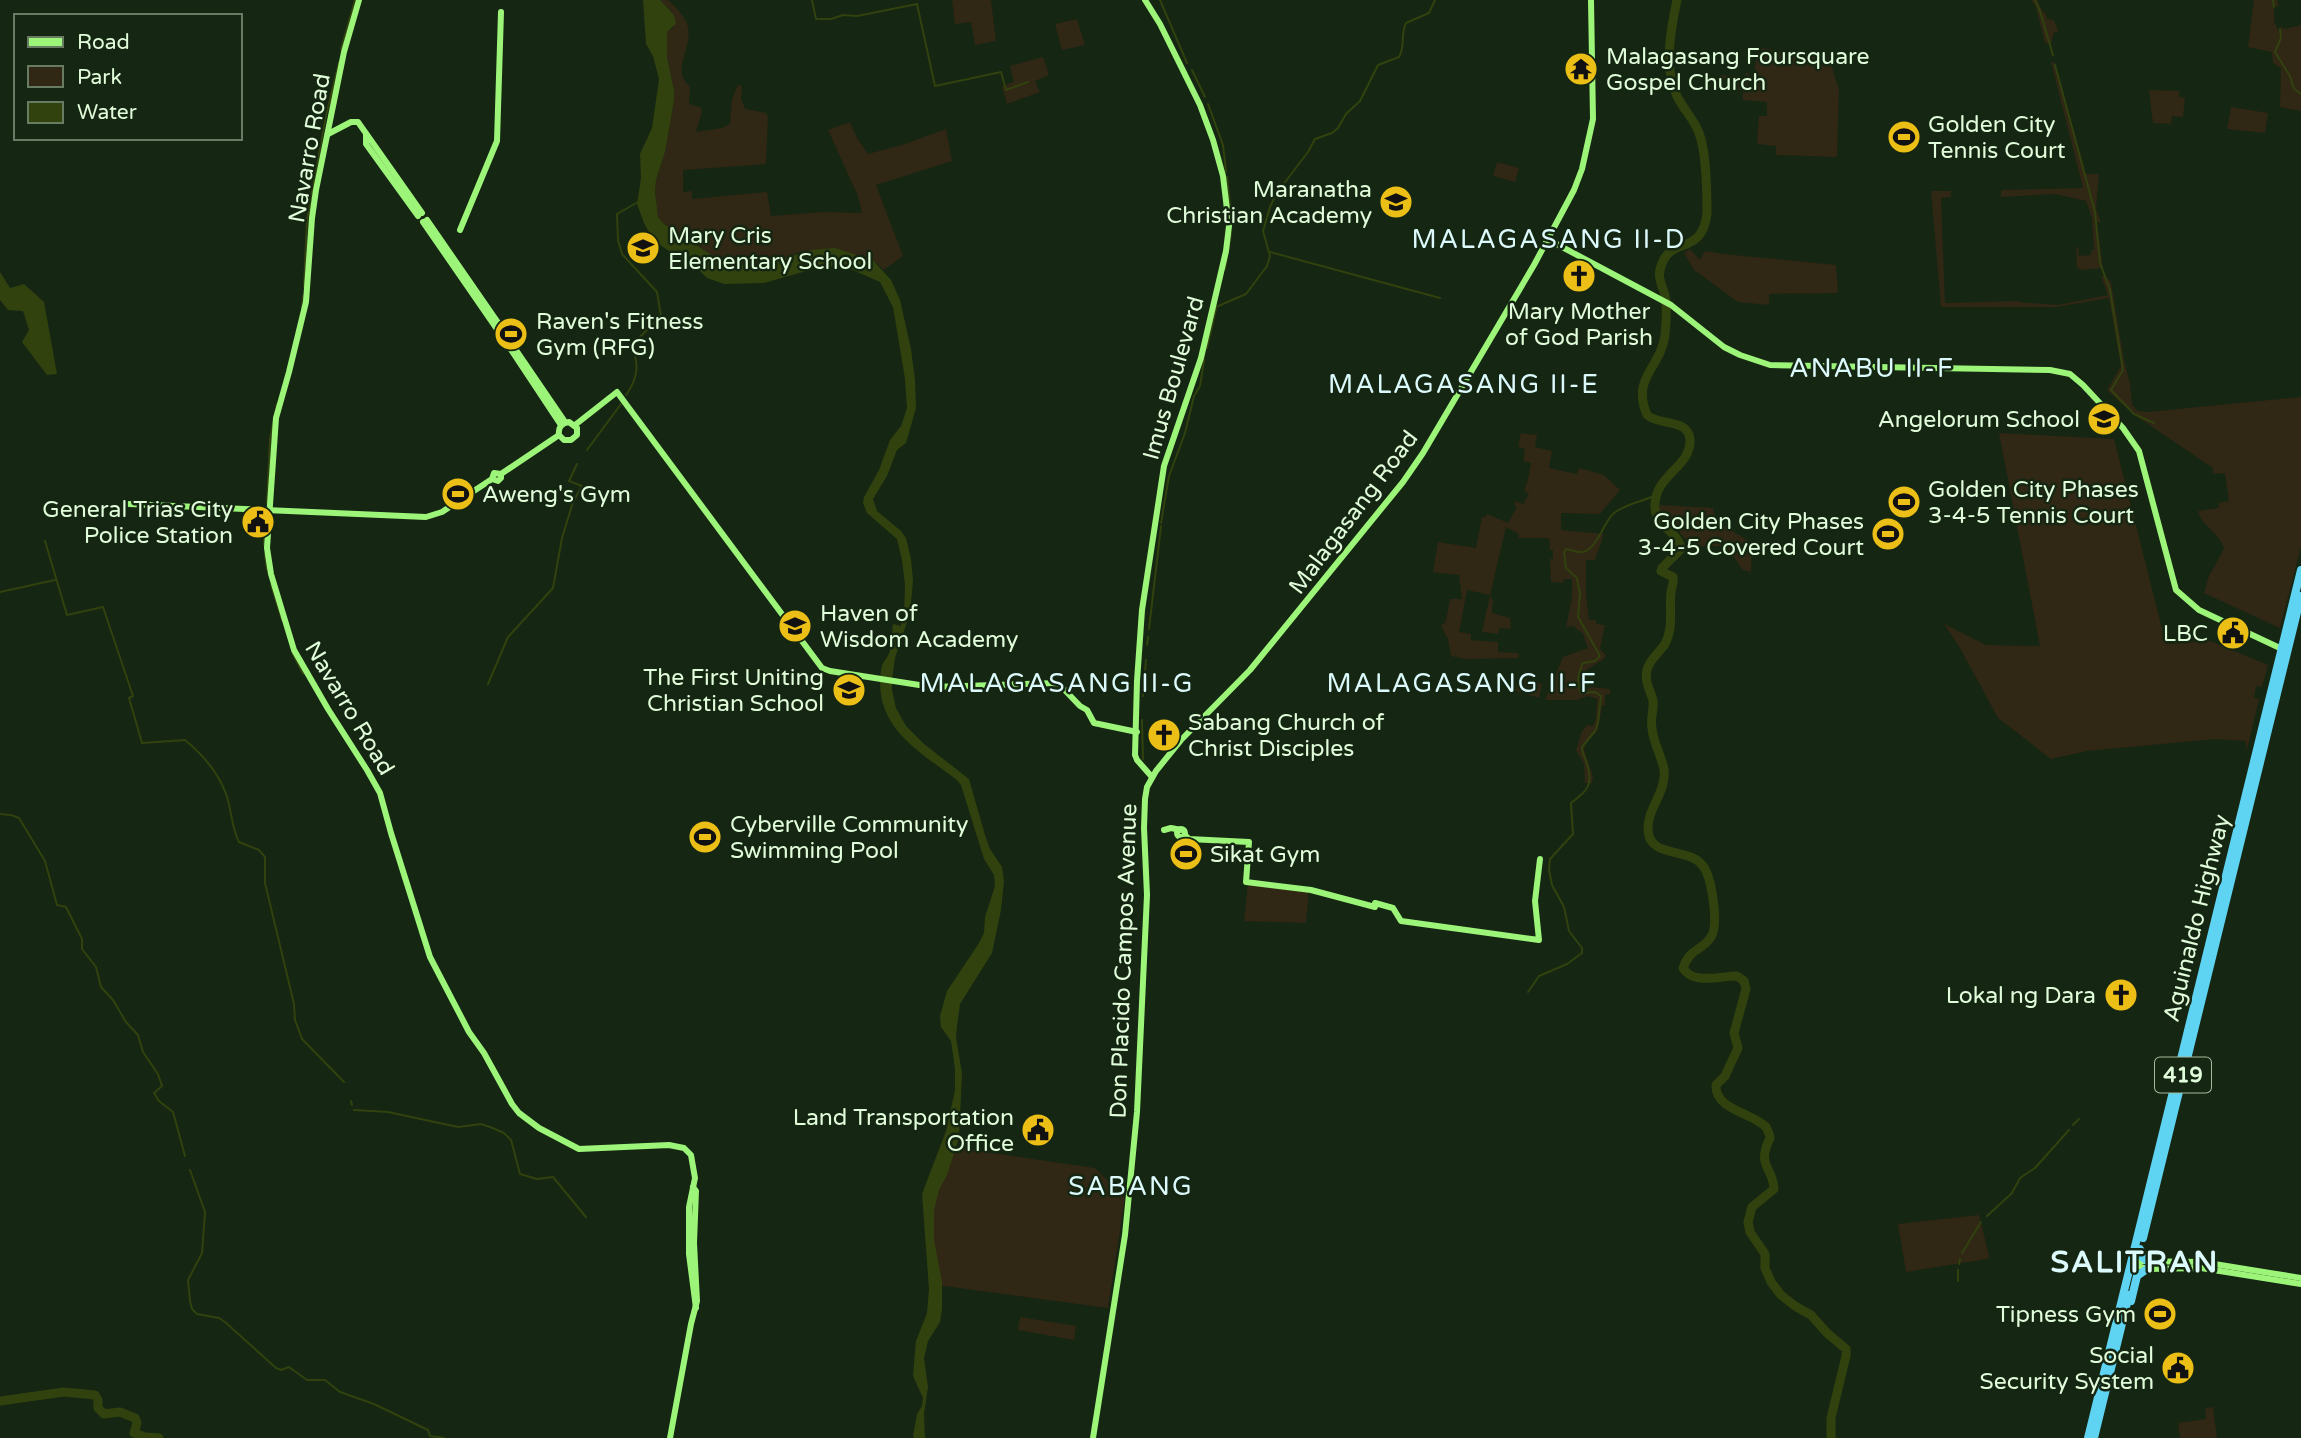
<svg xmlns="http://www.w3.org/2000/svg" width="2301" height="1438" viewBox="0 0 2301 1438" font-family="'Varela Round',sans-serif">
<style>
.green{fill:#302715}
.water{fill:#31420f}
.lines{fill:none;stroke-linecap:round;stroke-linejoin:round}
.stream{stroke:#31420f;stroke-width:2}
.river{stroke:#31420f;stroke-width:9}
.secondary{stroke:#9cf479;stroke-width:6}
.highway{stroke:#5fd3f2;stroke-width:8}
.labels{text-anchor:middle;stroke-width:5;stroke-linejoin:round;paint-order:stroke}
.shield{fill:#152612;stroke:#a4bc9e;stroke-width:2}
.shield-label{font-size:21px;font-weight:bold;fill:#e1fcda}
.poi-label{font-size:23px;fill:#e1fcda;stroke:#152612;text-anchor:start}
.street-label{font-size:23px;fill:#e1fcda;stroke:#152612}
.quarter-label{font-size:26px;letter-spacing:2px;fill:#dcfafc;stroke:#152612}
.district-label{font-size:30px;font-weight:bold;letter-spacing:2px;fill:#dcfafc;stroke:#152612}
</style>
<rect width="100%" height="100%" fill="#152612"/>
<!-- green -->
<g class="green">
<path d="M660,0h8c9,8 17,16 20,27 5,20 -18,45 2,59l-1,18 12,4 1,4 -6,20 26,-4 8,-4 2,-25 6,-14 4,1 -1,12 4,11 21,4 2,4 -2,47 -83,6v22l9,-1v8l75,-7 4,24 52,-4 39,1 -4,-17 -30,-66 22,-8 7,16 11,16 37,-10 41,-15 6,32 -76,24 27,71 -19,14 -11,-10 -70,-9 -44,15 -19,-1 -30,-11 -46,-30 -7,-7 -2,-25 1,-12 9,-28 9,-51v-11l-7,-33v-26l6,-3 1,-13z"/>
<path d="M952,0h39l5,41 -21,4 -4,-23 -16,2z"/>
<path d="M2031,0h6l6,12h2l2,7 7,1 5,13 -5,-1 -3,12 -6,-1 -9,-36z"/>
<path d="M2254,0h23l2,6 -5,1v14l4,9 3,-1v-3l3,3 17,-4v86l-21,-4 1,-39 -8,-5 -1,-11 -24,-5z"/>
<path d="M1077,19l8,26 -23,5 -7,-26z"/>
<path d="M1757,47l45,9 27,2 10,32 -2,67 -61,-2v-9l-19,-2 2,-28h8v-14l-24,-2v-10h-9v-10l-14,-1v-4l25,2 1,-4h3l-1,16h5z"/>
<path d="M1043,57l6,18 -14,6 5,11 -33,12 -5,-18 12,-4 -4,-16z"/>
<path d="M2051,62l4,1 31,111h13l-3,34 5,15 -4,-1 6,46 -21,2 -5,-2 -1,-21h2l1,9 12,-1v-5h3l-2,-32 -6,-17 -31,-7 -54,3v-7l82,-2z"/>
<path d="M2149,90l30,1v6l6,1 -2,19 -11,-1 -1,8 -18,-1z"/>
<path d="M2231,107l37,6 -3,20 -38,-4z"/>
<path d="M1497,162l22,6 -4,14 -22,-6z"/>
<path d="M1931,191h20v6l-10,1 4,105 73,-2 1,1 38,3 51,-10 -7,-19 4,-1 6,7 13,78 6,23 2,22 6,6 9,1 154,-15v149l-21,82 -76,-35 5,-17 15,-27c-4,-17 -22,-22 -26,-38l21,-3 -1,-5 11,-2 -4,-28 -12,1v-6l-80,-54 -26,-24 14,-24 -12,-68 -52,9h-116z"/>
<path d="M1690,249l10,11 5,-9 18,3 113,11 2,28 -69,1v11l-31,-3 -44,-32 -10,-17z"/>
<path d="M1521,433l16,2 -2,12 17,4 -3,17 28,6 2,-6 25,7 16,15 -20,24 -39,-1v17l43,4 -9,26h-9v34l3,26h7v4l9,1 -5,24 6,6 -2,4 -18,11 -2,20 8,-3 18,2v5l-5,1v10l-3,1 -4,24 -12,13 -2,7 9,26 -1,7h-7l-1,-19 -8,-14 6,-19 5,-6 6,1c5,-8 2,-18 5,-27l-11,-3 -10,4h-32l18,-43 25,-9 -5,-14 -10,-8 -7,1 6,-29v-19h-8l-1,4 -12,-1 -1,-23h3v-9h-3l-1,-12h-31l1,-4 -13,-7 -16,68 3,6 -1,12 18,5 1,11 -11,-1 -2,6 -16,-2 8,-37 -23,-5 -8,42 12,2v6l27,2v10l20,1 1,5 -53,1 -15,-3 -3,-17 -7,-13 5,-5 4,-22h12l-3,-24 -26,-3 5,-30 38,6 6,-31h4l1,-3 21,9 9,-16 -3,-3 2,-3 7,3 6,-10 -5,-4 4,-10 3,-17 -8,-2 2,-12 -7,-2z"/>
<path d="M1999,433l115,6 52,205 44,-3 58,24 -6,22 -6,-1 -2,12 5,1 -12,51 -2,-9 -30,-2 -128,12 -36,8 -53,-41 -38,-70 -16,-24 42,21 54,1z"/>
<path d="M1897,489h14v26h-15z"/>
<path d="M1660,505l53,3 3,13 36,22 -1,29 -8,-2 -17,-24h-34l-32,-35z"/>
<path d="M1877,526h22l-1,16 -21,-1z"/>
<path d="M1519,677l23,7 -3,14 -24,-7z"/>
<path d="M1248,884l61,7 -3,32 -62,-2z"/>
<path d="M944,1146l151,22 30,30 -17,110 -171,-23 -11,-79z"/>
<path d="M1979,1215l10,41 -2,3 -81,13 -8,-48z"/>
<path d="M1020,1317l56,9 -2,14 -56,-10z"/>
<path d="M2213,1407l4,31h-37l-2,-15 28,-4 -1,-11z"/>
</g>
<!-- water -->
<g class="water">
<path d="M643,0h17l14,15 2,9 -9,8v25l7,33v11l-9,51 -9,28 -1,12 3,25 6,7 46,30 30,11 19,1 52,-16 24,-2 38,12 18,20 9,20 11,49 4,31 1,28 -10,35 -9,7 -10,26 -14,23 4,12 24,20 5,7 5,21 2,22 -3,32 -15,45 -3,21v11l4,18 10,18 18,18 45,35 16,56 5,14 12,18 2,14 -3,29 -9,43 -32,51 -3,22 -1,12 6,35 -3,65 -12,37 -8,15 -5,21v29l8,41v28l-2,13 -12,19 -4,17 4,29 -4,27 1,24h-11l-1,-2 4,-22 5,-8 1,-8 -10,-22 3,-35 11,-28 2,-24 -7,-95 24,-63 9,-41v-21l-4,-28 -10,-14 -1,-11 7,-25 32,-48 5,-10 1,-16 10,-31 -1,-11 -10,-16 -23,-74 -4,-5c-38,-29 -84,-53 -76,-110 1,-8 7,-12 9,-19 2,-8 2,-19 3,-27l8,2v-5l3,-1 1,-35 -3,-25 -5,-21 -30,-26 -4,-10 1,-6 15,-27 11,-30 11,-14 6,-18 -2,-29 -12,-72 -13,-25 -34,-15 -22,-1 -60,17 -40,1 -17,-6 -7,-7 -46,-30 -10,-18 -7,-19 4,-26 -1,-24 12,-26 7,-49 -6,-23 -7,-12z"/>
<path d="M0,272l10,16 14,-4 20,18 13,72 -10,1 -25,-33 7,-12 -6,-19 -15,-1 -8,-10z"/>
</g>
<g class="lines">
<!-- stream -->
<g class="stream">
<path d="M812,0l4,19h15l12,-4 14,1 60,-12 18,82 66,-14 5,18 22,-8"/>
<path d="M1160,0l27,63"/>
<path d="M2035,0l5,11 13,44"/>
<path d="M2273,0l1,7"/>
<path d="M2280,29l1,9 -6,14 15,24 4,13 7,5"/>
<path d="M341,49l14,-49"/>
<path d="M2055,65l40,147 5,51 10,27 13,80 -12,20 23,24 20,9"/>
<path d="M1192,70l13,27"/>
<path d="M1208,104l15,41 3,27"/>
<path d="M1227,177l5,48"/>
<path d="M1270,252l170,46"/>
<path d="M1225,269l6,-35"/>
<path d="M304,287l3,-67 19,-104 13,-54"/>
<path d="M1216,307l30,-13 21,-28 3,-10 -7,-25 7,-24 6,-13 32,-42 7,-13 17,-6 6,-5 8,-14 14,-13 18,-36 21,-8c7,-12 1,-23 7,-34l23,-10 6,-13"/>
<path d="M302,308l1,-12"/>
<path d="M1207,348l9,-39"/>
<path d="M626,395c11,-15 15,-33 4,-48l31,-31 -4,-24 -35,-38 -4,-14 -1,-26 21,-12"/>
<path d="M587,450l34,-46"/>
<path d="M267,503l3,-64 7,-35"/>
<path d="M1161,523l8,-47 16,-43 9,-37 6,-10 4,-26"/>
<path d="M264,529v16"/>
<path d="M45,541l22,74 36,-8 30,89 -4,2 13,45 43,-3c17,14 33,32 41,54 6,16 5,33 13,48l20,8 6,7v26l29,121 1,16 7,19 42,43"/>
<path d="M265,554l2,15"/>
<path d="M271,585l11,35"/>
<path d="M0,592l55,-12"/>
<path d="M1149,629l12,-103"/>
<path d="M1147,645l1,-8"/>
<path d="M292,652l11,22"/>
<path d="M488,684l20,-47 45,-49 9,-50 11,-36 9,-16 -13,-5 8,-17"/>
<path d="M1143,696l3,-36"/>
<path d="M1142,720l1,39"/>
<path d="M0,814l11,1 8,3 26,43 12,44 9,2 16,32v10l14,18 5,20 12,13 13,22 12,13 5,17 15,22 4,12 -8,7 5,8 14,11 12,44"/>
<path d="M1528,992l11,-16 28,-12 15,-11v-5l-13,-17 -5,-24 -12,-22 -3,-15 1,-11 23,-25 -2,-31c16,-12 23,-18 16,-39 -2,-7 -5,-10 -5,-17l13,-16 3,-8 3,-27 -6,-4 -14,1c-5,-10 -3,-20 2,-30l12,-2 5,-5 -22,-39 2,-24 -2,-9 -1,-6 -11,-10 -2,-16 2,-3c6,1 12,4 17,3 15,-4 21,-31 31,-39 13,-10 28,-11 42,-18"/>
<path d="M351,1101l1,4"/>
<path d="M354,1110l34,2 70,15 23,-3 9,3 14,6 7,7 9,34 17,5 16,-2 33,40"/>
<path d="M2073,1125l6,-6"/>
<path d="M190,1170l15,42 -3,41 -14,27 2,21 2,8 5,5 22,4 6,4 51,46 5,2 8,-3 18,13h18l15,12 34,12 54,26 2,6 14,2"/>
<path d="M1987,1216l25,-23 8,-15 15,-10 34,-38"/>
<path d="M1962,1253l19,-31"/>
<path d="M1959,1264l1,-5"/>
<path d="M1958,1270v11"/>
</g>
<!-- river -->
<g class="river">
<path d="M1677,0c-6,28 -14,68 0,96 6,13 17,23 22,37 7,18 8,60 8,80 -4,41 -34,25 -44,48 -9,19 2,25 3,41 1,11 0,22 -1,33 -4,33 -34,42 -18,80 12,11 42,3 43,25 1,27 -35,35 -35,65 -1,22 23,25 26,44l-19,19 -1,3 12,6c1,6 -1,9 -2,15 -2,18 3,35 -6,52 -6,9 -16,16 -18,26 -3,12 4,21 6,31 1,10 -3,18 -1,27 1,14 9,27 12,41 3,23 -17,39 -16,61 1,30 44,15 57,39 7,13 14,56 6,68 -9,14 -21,11 -28,31 10,17 37,8 54,8l7,5 2,8 -12,44 4,15 -13,28 -9,9c-1,25 35,27 50,42 1,2 4,9 4,11 -14,29 3,28 4,51l-22,18 -4,15 2,10 15,22v14l6,14 10,13 14,11 16,9 16,18 19,16v7l-15,62v20"/>
<path d="M0,1401l64,-9 31,3 3,5v8l6,6 16,-2 15,6 2,5 -3,10 11,4 14,1"/>
</g>
<!-- secondary -->
<g class="secondary">
<path d="M359,0l-15,52 -28,138 -4,28 -6,84 -17,70 -13,46 -9,130 4,26 23,76 34,59 39,61 13,23 11,40 39,124 39,75 15,21 28,51 7,9 20,15 40,21 90,-4 15,3 7,7 4,23 -6,29v47l7,54"/>
<path d="M1145,0l15,24 40,81 13,35 10,36 6,50 -3,25 -25,107 -37,108 -22,144 -5,71 -2,74 2,5 15,17"/>
<path d="M328,134l23,-12h7l64,91"/>
<path d="M366,134v10l52,72"/>
<path d="M427,220l76,110"/>
<path d="M423,222l76,110"/>
<path d="M460,230l37,-89 4,-129"/>
<path d="M1547,239l124,66 53,42 16,8 30,10 280,5 20,4 13,11 40,43 16,23 37,139 23,20 83,39"/>
<circle cx="503" cy="334" r="4.5"/>
<path d="M507,337l58,85"/>
<path d="M504,339l57,86"/>
<path d="M575,425l42,-33 205,276 8,3 102,16 126,-4 22,23 7,4 7,13 43,9"/>
<path d="M501,474l58,-39c-1,-7 2,-12 10,-13l8,6v7l-6,5h-7l-5,-5"/>
<path d="M129,504l297,13 16,-5 50,-33 2,-6 7,1v4l-3,3 -6,-2"/>
<circle cx="1181" cy="833" r="4"/>
<path d="M1164,830l7,-2 10,2"/>
<path d="M1185,835l4,4 60,3 -3,40 65,8 64,17"/>
<path d="M1375,903l18,5 8,13 138,19 -4,-39 5,-42"/>
<path d="M2133,1261l69,1 99,16"/>
<path d="M2132,1264l15,5 54,-1 100,16"/>
<path d="M670,1438l21,-114 6,-23 -3,-58 2,-52 -3,-4"/>
<path d="M1093,1438l32,-203 12,-123 10,-217 -3,-67 1,-29 2,-12 9,-16 25,-31 69,-70 153,-188 20,-29 111,-188 40,-75 8,-21 11,-50 -2,-119"/>
</g>
<!-- highway -->
<g class="highway">
<path d="M2143,1238l158,-642"/>
<path d="M2140,1249l3,9 6,4"/>
<path d="M2131,1301l6,-25 10,-7"/>
<path d="M2088,1438l213,-868"/>
<path d="M2094,1438l35,-143"/>
</g>
</g>
<!-- icons -->
<defs>
<symbol id="temple-disc" viewBox="-11 -11 22 22"><circle r="9.5" fill="#ecbf16" stroke="#152612"/><path d="M0-6L5-2H3V0L6.5 2.5H4V6H1.5V3h-3V6H-4V2.5H-6.5L-3 0V-2H-5Z" fill="#111"/></symbol>
<symbol id="stadium-disc" viewBox="-11 -11 22 22"><circle r="9.5" fill="#ecbf16" stroke="#152612"/><path d="M0-5a6.5 5 0 1 0 0 10a6.5 5 0 1 0 0-10ZM-3.5-1.8h7v3.6h-7Z" fill="#111"/></symbol>
<symbol id="school-disc" viewBox="-11 -11 22 22"><circle r="9.5" fill="#ecbf16" stroke="#152612"/><path d="M0-5L7-2L0 1L-7-2ZM-4 1L0 2.5L4 1V4Q0 6-4 4Z" fill="#111"/></symbol>
<symbol id="church-disc" viewBox="-11 -11 22 22"><circle r="9.5" fill="#ecbf16" stroke="#152612"/><path d="M-1.2-6h2.4v3.5h3.3v2.4h-3.3V6h-2.4V-.1h-3.3v-2.4h3.3Z" fill="#111"/></symbol>
<symbol id="civic-disc" viewBox="-11 -11 22 22"><circle r="9.5" fill="#ecbf16" stroke="#152612"/><path d="M-.6-6.5H3V-4.5H.6V-3L4-1V1h2V6H-6V1h2V-1L-.6-3ZM-1.2 2.5V6h2.4V2.5Z" fill="#111"/></symbol>
</defs>
<g fill-rule="evenodd">
<use href="#temple-disc" x="1562" y="50" width="38" height="38"/>
<use href="#stadium-disc" x="1885" y="118" width="38" height="38"/>
<use href="#school-disc" x="1377" y="183" width="38" height="38"/>
<use href="#school-disc" x="624" y="229" width="38" height="38"/>
<use href="#church-disc" x="1560" y="257" width="38" height="38"/>
<use href="#stadium-disc" x="492" y="315" width="38" height="38"/>
<use href="#school-disc" x="2085" y="400" width="38" height="38"/>
<use href="#stadium-disc" x="439" y="475" width="38" height="38"/>
<use href="#stadium-disc" x="1885" y="483" width="38" height="38"/>
<use href="#civic-disc" x="239" y="503" width="38" height="38"/>
<use href="#stadium-disc" x="1869" y="515" width="38" height="38"/>
<use href="#school-disc" x="776" y="607" width="38" height="38"/>
<use href="#civic-disc" x="2214" y="614" width="38" height="38"/>
<use href="#school-disc" x="830" y="671" width="38" height="38"/>
<use href="#church-disc" x="1145" y="716" width="38" height="38"/>
<use href="#stadium-disc" x="686" y="818" width="38" height="38"/>
<use href="#stadium-disc" x="1167" y="835" width="38" height="38"/>
<use href="#church-disc" x="2102" y="976" width="38" height="38"/>
<use href="#civic-disc" x="1019" y="1111" width="38" height="38"/>
<use href="#stadium-disc" x="2141" y="1295" width="38" height="38"/>
<use href="#civic-disc" x="2159" y="1349" width="38" height="38"/>
</g>
<g class="labels">
<!-- shield labels -->
<rect class="shield" x="2155" y="1057.5" width="56" height="35" rx="5"/>
<g class="shield-label">
<text x="2183" y="1082">419</text>
</g>
<!-- poi labels -->
<g class="poi-label">
<text x="1606" y="64">Malagasang Foursquare<tspan x="1606" dy="26">Gospel Church</tspan></text>
<text x="1928" y="132">Golden City<tspan x="1928" dy="26">Tennis Court</tspan></text>
<text x="1372" y="197" text-anchor="end">Maranatha<tspan x="1372" dy="26">Christian Academy</tspan></text>
<text x="668" y="243">Mary Cris<tspan x="668" dy="26">Elementary School</tspan></text>
<text x="1579" y="319" text-anchor="middle">Mary Mother<tspan x="1579" dy="26">of God Parish</tspan></text>
<text x="536" y="329">Raven's Fitness<tspan x="536" dy="26">Gym (RFG)</tspan></text>
<text x="2080" y="427" text-anchor="end">Angelorum School</text>
<text x="1928" y="497">Golden City Phases<tspan x="1928" dy="26">3-4-5 Tennis Court</tspan></text>
<text x="482" y="502">Aweng's Gym</text>
<text x="233" y="517" text-anchor="end">General Trias City<tspan x="233" dy="26">Police Station</tspan></text>
<text x="1864" y="529" text-anchor="end">Golden City Phases<tspan x="1864" dy="26">3-4-5 Covered Court</tspan></text>
<text x="820" y="621">Haven of<tspan x="820" dy="26">Wisdom Academy</tspan></text>
<text x="2208" y="641" text-anchor="end">LBC</text>
<text x="824" y="685" text-anchor="end">The First Uniting<tspan x="824" dy="26">Christian School</tspan></text>
<text x="1188" y="730">Sabang Church of<tspan x="1188" dy="26">Christ Disciples</tspan></text>
<text x="730" y="832">Cyberville Community<tspan x="730" dy="26">Swimming Pool</tspan></text>
<text x="1210" y="862">Sikat Gym</text>
<text x="2096" y="1003" text-anchor="end">Lokal ng Dara</text>
<text x="1014" y="1125" text-anchor="end">Land Transportation<tspan x="1014" dy="26">Office</tspan></text>
<text x="2136" y="1322" text-anchor="end">Tipness Gym</text>
<text x="2154" y="1363" text-anchor="end">Social<tspan x="2154" dy="26">Security System</tspan></text>
</g>
<!-- street labels -->
<g class="street-label">
<text transform="translate(309 148) rotate(-80)" y="8">Navarro Road</text>
<text transform="translate(1173 378) rotate(-74)" y="8">Imus Boulevard</text>
<text transform="translate(1353 512) rotate(-53)" y="8">Malagasang Road</text>
<text transform="translate(350 708) rotate(59)" y="8">Navarro Road</text>
<text transform="translate(2196 918) rotate(-76)" y="8">Aguinaldo Highway</text>
<text transform="translate(1123 961) rotate(-88)" y="8">Don Placido Campos Avenue</text>
</g>
<!-- quarter labels -->
<g class="quarter-label">
<text x="1549" y="248">MALAGASANG II-D</text>
<text x="1872" y="377">ANABU II-F</text>
<text x="1464" y="393">MALAGASANG II-E</text>
<text x="1057" y="692">MALAGASANG II-G</text>
<text x="1462" y="692">MALAGASANG II-F</text>
<text x="1131" y="1195">SABANG</text>
</g>
<!-- district labels -->
<g class="district-label">
<text x="2135" y="1272">SALITRAN</text>
</g>
</g>
<!-- legend -->
<rect x="14" y="14" width="228" height="126" fill="#152612" stroke="#677c62" stroke-width="2"/>
<rect x="28" y="37" width="35" height="10" fill="#9cf479" stroke="#677c62" stroke-width="2"/>
<text x="77" y="49" font-size="21" fill="#e1fcda">Road</text>
<rect x="28" y="66" width="35" height="21" fill="#302715" stroke="#677c62" stroke-width="2"/>
<text x="77" y="84" font-size="21" fill="#e1fcda">Park</text>
<rect x="28" y="102" width="35" height="21" fill="#31420f" stroke="#677c62" stroke-width="2"/>
<text x="77" y="119" font-size="21" fill="#e1fcda">Water</text>
</svg>
